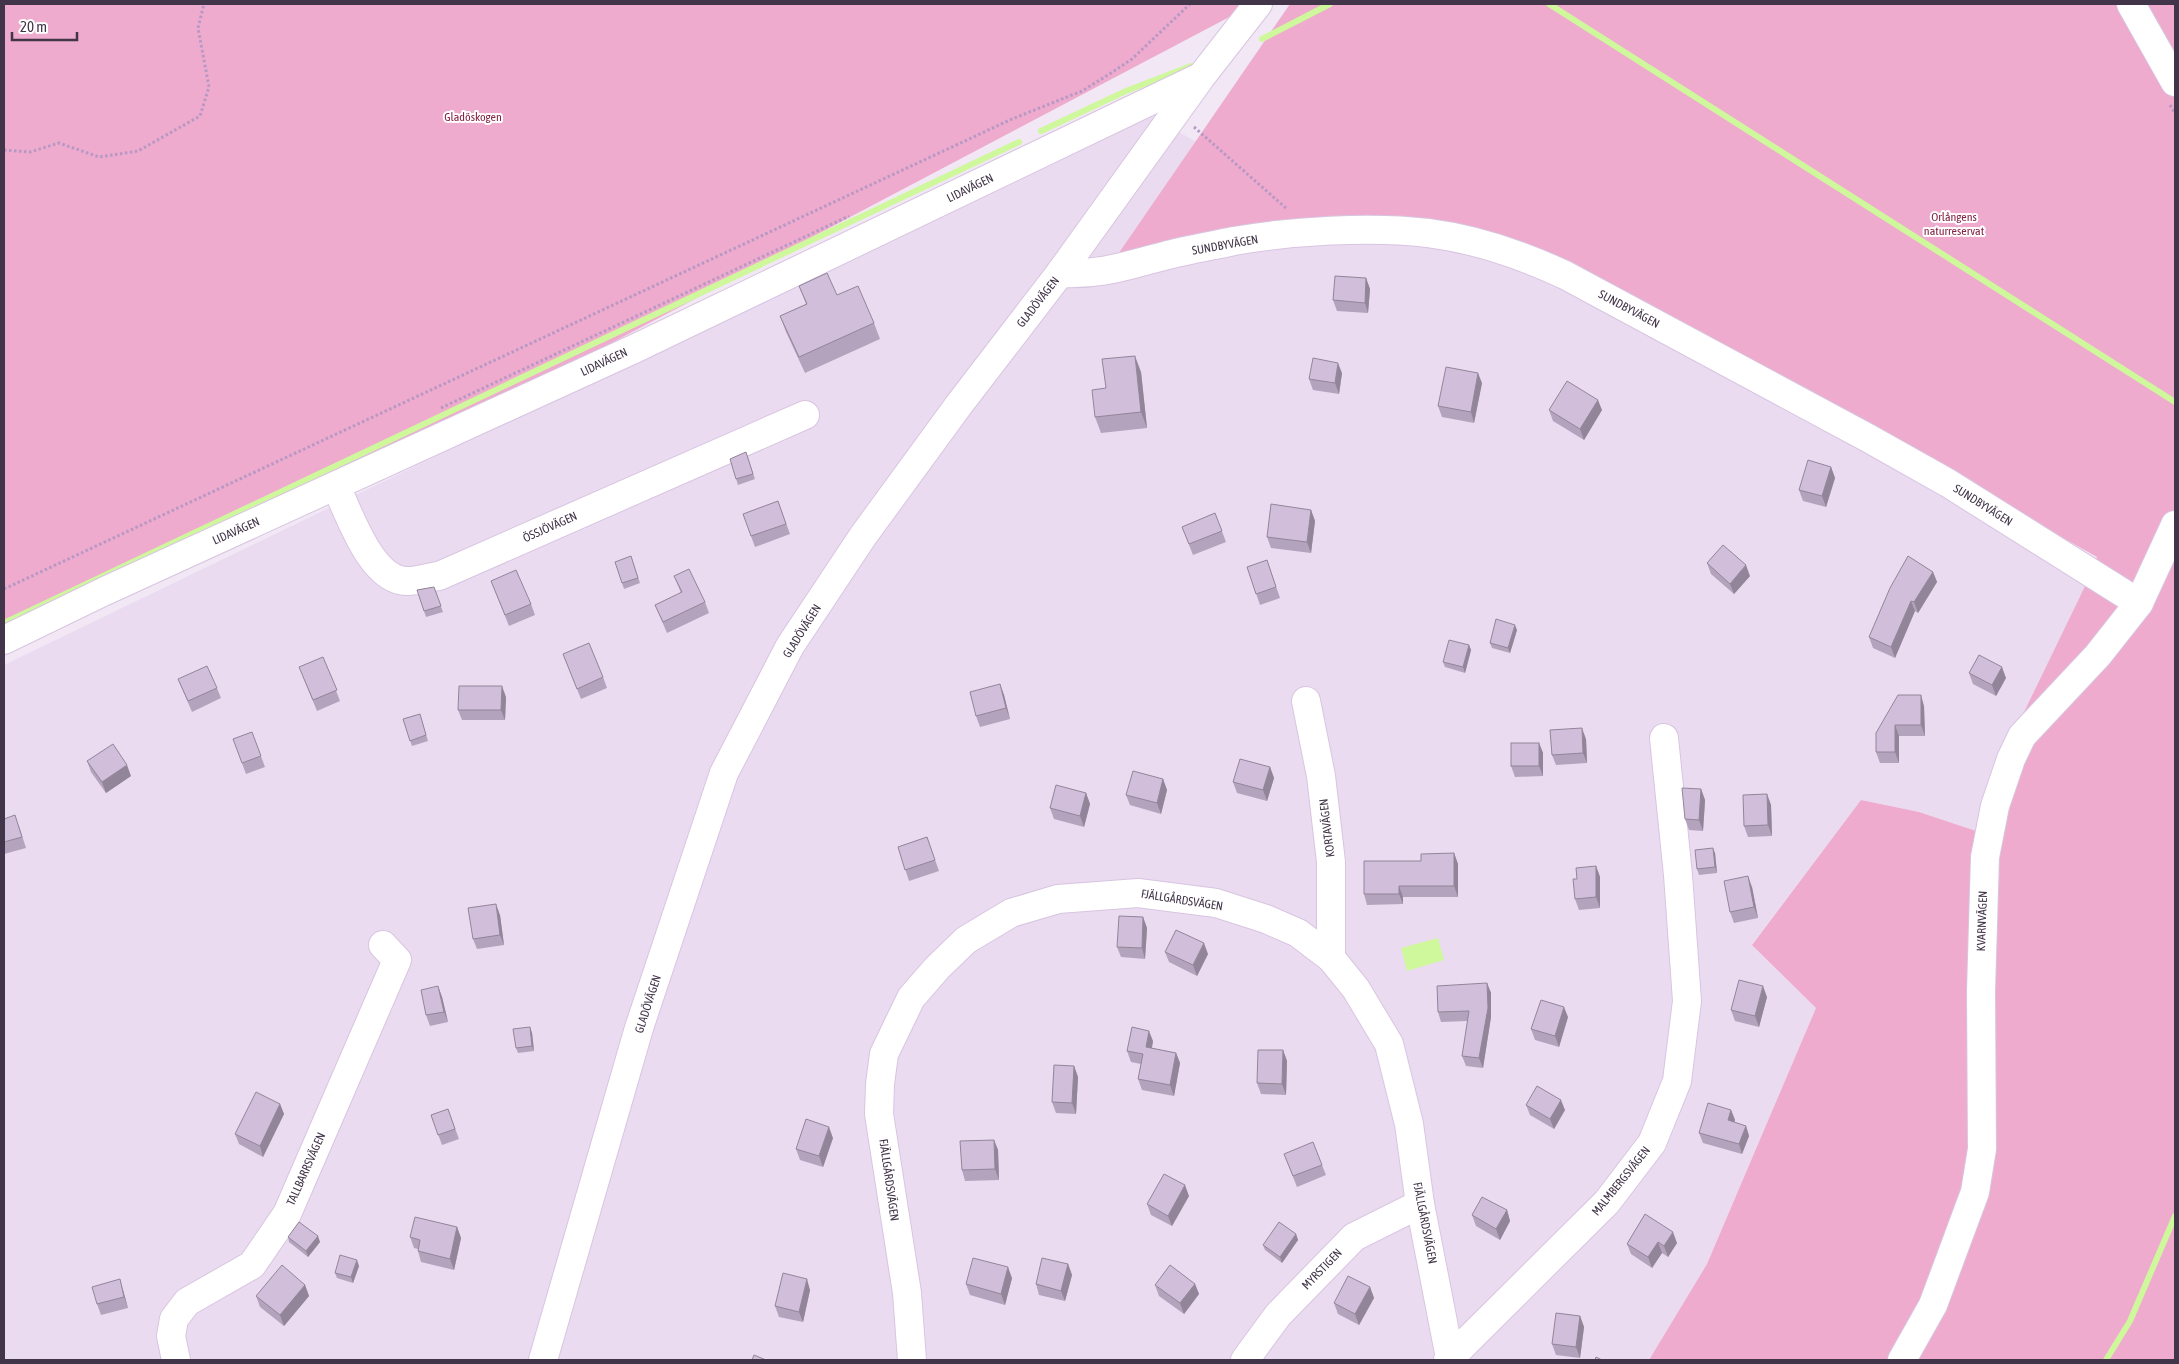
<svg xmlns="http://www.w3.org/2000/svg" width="2179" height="1364" viewBox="0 0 2179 1364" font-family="'Asap Condensed',sans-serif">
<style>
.residential{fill:#ebdbf1}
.green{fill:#eeabcd}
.water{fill:#cff89d}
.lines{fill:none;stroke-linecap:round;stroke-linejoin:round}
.stream{stroke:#cff89d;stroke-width:6}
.minor-casing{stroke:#d8c5e0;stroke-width:30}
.path{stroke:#b798c5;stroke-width:3;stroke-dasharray:2.5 2.5;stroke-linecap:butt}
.minor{stroke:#fff;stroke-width:28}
.wall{fill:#b4a3bc}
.shaded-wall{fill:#928599}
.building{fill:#d1bedb;stroke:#928599}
.labels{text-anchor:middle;stroke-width:4;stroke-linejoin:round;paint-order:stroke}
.park-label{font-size:12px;fill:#822142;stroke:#fff}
.street-label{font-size:12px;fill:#423549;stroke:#fff}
</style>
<rect width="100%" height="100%" fill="#f1e7f5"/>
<!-- residential -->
<path class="residential" d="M1146,113l160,92 184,28 616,333 -119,269 -68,-23 -58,-12 -109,144 64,64 -109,256 -58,96h-1645v-695z"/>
<!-- green -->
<g class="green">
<path d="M4,4h1250l-692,365 -558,263z"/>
<path d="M1290,4h885v1356h-526l58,-96 109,-256 -64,-63 109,-145 58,12 60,20 16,-60 94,-194 8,-21 -368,-207 -314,-127 -303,40z"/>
</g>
<!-- water -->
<path class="water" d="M1438,938l6,22 -37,11 -6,-23z"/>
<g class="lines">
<!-- stream -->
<g class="stream">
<path d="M1549,4l626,398"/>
<path d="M1262,39l68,-35"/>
<path d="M1041,131l85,-40 65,-25"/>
<path d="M4,623l1015,-481"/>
<path d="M2106,1360l24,-39 45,-105"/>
</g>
<defs>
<g id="minor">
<path d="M2131,4l44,78"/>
<path d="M1060,273c41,2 65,-7 104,-17 23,-6 47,-10 70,-15 58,-10 136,-15 194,-8 47,6 94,22 137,42l303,163 80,45 191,120"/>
<path d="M336,486c13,27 35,96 72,95 10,0 21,-4 31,-5l366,-161"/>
<path d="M4,640l101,-49 529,-242 566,-272"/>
<path d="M1306,701l15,75 10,86v96"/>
<path d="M176,1360l-5,-24 3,-17 13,-17 65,-37 35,-51 110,-254 -14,-15"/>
<path d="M543,1360l96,-332 85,-255 66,-127 73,-110 95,-130 102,-133 141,-196 57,-73"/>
<path d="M912,1360l-5,-67 -28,-179 1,-30 4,-30 27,-56 26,-30 29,-28 45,-27 47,-14 80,-6 78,10 50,16 32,14 33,25 25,31 33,55 20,80 11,80 30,154"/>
<path d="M1245,1360l33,-45 76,-78 66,-33"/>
<path d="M1448,1360l159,-158 45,-59 25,-62 10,-80 -9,-126 -14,-137"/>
<path d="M1902,1360l31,-55 42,-113 7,-43 -1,-158 4,-134 10,-51 16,-47 11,-23 76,-81 41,-52 36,-78"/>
</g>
</defs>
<!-- minor casing -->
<use href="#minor" class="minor-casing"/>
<!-- path -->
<g class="path">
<path d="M2170,105l5,8"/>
<path d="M1194,127l93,82"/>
<path d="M4,150l26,2 29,-9 40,14 39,-6 62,-35 9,-29 -11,-59 6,-24"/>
<path d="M441,408l408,-192"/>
<path d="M4,589l1008,-470 70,-28 29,-18 21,-14 58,-55"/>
</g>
<!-- minor -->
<use href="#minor" class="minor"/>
</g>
<!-- wall -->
<g class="wall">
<path d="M1366,278l4,11 -2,24 -31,-2 -4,-11z"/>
<path d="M799,286l38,9 37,28 6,16 -75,34 -19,-41 -6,-16 26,-12z"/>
<path d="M1141,372l6,56 -46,5 -6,-16z"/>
<path d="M1342,373l-3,21 -26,-4 -4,-11z"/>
<path d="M1482,383l-8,40 -32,-6 -4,-11z"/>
<path d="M1549,410h53l-18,30 -31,-19z"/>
<path d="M746,452l9,27 -17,6 -8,-26z"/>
<path d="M1831,467l4,11 -9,29 -23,-6 -4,-11z"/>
<path d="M778,501l12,33 -35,13 -12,-33z"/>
<path d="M1311,510l4,11 -4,32 -40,-5 -4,-11z"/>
<path d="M1215,513l11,29 -33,13 -11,-28z"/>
<path d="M631,556l9,27 -16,6 -9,-27z"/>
<path d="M1267,560l13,38 -20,7 -13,-38z"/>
<path d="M1707,563l43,13 -16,18 -23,-20z"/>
<path d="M1933,572l4,10 -19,31 -3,-2 -20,47 -22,-10 -4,-11z"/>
<path d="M674,576l31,26 4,11 -42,20 -12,-28 26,-12z"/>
<path d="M491,581l40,23 4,11 -26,11z"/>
<path d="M434,587l9,25 -17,5 -9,-27z"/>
<path d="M1517,630l-7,23 -18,-5 -2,-5z"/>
<path d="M1469,645l2,5 -6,23 -20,-6 -2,-5z"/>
<path d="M563,654l40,23 4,11 -26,11z"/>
<path d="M323,657l17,44 -23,10 -14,-34z"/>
<path d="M1969,673l37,5 -10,18 -23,-12z"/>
<path d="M178,679l39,9 4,10 -29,14z"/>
<path d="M1000,684l4,11 6,24 -30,8 -4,-11z"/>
<path d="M506,697l-1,23h-43l-4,-10z"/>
<path d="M1924,706l1,30h-26v27h-19l-4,-11v-19z"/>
<path d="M420,714l8,27 -16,5 -9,-27z"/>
<path d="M252,732l13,35 -19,7 -13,-35z"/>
<path d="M1586,739l1,24 -31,2 -4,-10z"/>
<path d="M1539,743l4,10v23l-28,1 -4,-11z"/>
<path d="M87,761l44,15 -25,17 -15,-21z"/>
<path d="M1270,767l4,11 -7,23 -30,-8 -4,-11z"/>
<path d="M1163,779l4,11 -6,24 -31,-9 -4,-10z"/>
<path d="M1701,789l4,11 -2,31 -14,-1 -4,-11z"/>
<path d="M1086,793l4,11 -6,23 -30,-8 -4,-11z"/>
<path d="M1767,794l4,11 1,31 -24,1 -4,-11z"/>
<path d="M4,819l15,7 7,22 -22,6z"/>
<path d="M927,837l12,34 -30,10 -11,-34z"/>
<path d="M1454,853l4,11v33h-55v7l-36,1 -3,-11 57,-33z"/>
<path d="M1715,853l2,20 -18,2 -2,-6z"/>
<path d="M1596,866l4,11v31l-21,2 -4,-11 2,-20z"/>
<path d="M1752,887l6,31 -24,5 -4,-11z"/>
<path d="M500,915l4,30 -27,4 -4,-10z"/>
<path d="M1143,917l4,11 -2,31 -24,-2 -4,-10z"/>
<path d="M1165,952l43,2 -11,22 -28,-14z"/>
<path d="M1487,983l4,10v24l-8,51 -17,-2 -4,-10 6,-35 -27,1 -3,-10z"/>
<path d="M438,986l4,11 6,25 -18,4 -4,-11z"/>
<path d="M1767,997l-8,30 -24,-6 -4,-11z"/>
<path d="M1568,1017l-9,30 -24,-7 -4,-11z"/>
<path d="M530,1027l2,6 2,18 -16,2 -2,-5z"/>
<path d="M1153,1041l-1,7 24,5 4,10 -6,33 -32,-6 -4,-11 3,-15 -10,-2 -4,-11z"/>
<path d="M1283,1050l4,11 -1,34 -25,-1 -4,-11z"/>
<path d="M1074,1066l4,11 -2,37 -20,-1 -4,-11z"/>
<path d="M280,1104l4,10 -21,43 -24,-13 -4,-10z"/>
<path d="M1526,1105l39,5 -11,19 -24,-14z"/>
<path d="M448,1109l11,30 -17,6 -11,-30z"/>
<path d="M1731,1110l4,10 -1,2 12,4 3,10 -7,18 -39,-11 -4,-10z"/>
<path d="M833,1138l-10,29 -23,-7 -4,-11z"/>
<path d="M994,1140l4,10 1,30 -34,1 -3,-11z"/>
<path d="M1284,1154l38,11 4,10 -29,12z"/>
<path d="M1189,1196l-17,30 -21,-11 -4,-11z"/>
<path d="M1507,1210l3,11 -10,19 -24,-14 -4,-11z"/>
<path d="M1645,1214l32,29 -9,14 -6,-4 -10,15 -21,-14 -4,-10z"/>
<path d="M457,1227l4,11 -7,32 -33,-8 -3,-11v-2l-4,-1 -4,-11z"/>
<path d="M1296,1234l2,6 -16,23 -17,-13 -2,-5z"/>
<path d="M288,1237l32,5 -12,15 -19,-15z"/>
<path d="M1068,1264l4,11 -7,26 -26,-6 -3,-11z"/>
<path d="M359,1266l-6,17 -16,-5 -2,-5z"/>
<path d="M1012,1278l-7,27 -35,-10 -4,-11z"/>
<path d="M1195,1284l4,10 -15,20 -25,-18 -4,-11z"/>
<path d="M305,1285l4,11 -25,30 -24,-19 -4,-11z"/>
<path d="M1370,1287l4,11 -15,27 -21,-11 -4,-11z"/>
<path d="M123,1290l5,18 -27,7 -4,-11z"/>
<path d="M810,1290l-7,32 -24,-5 -4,-11z"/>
<path d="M1580,1316l4,11 -4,31 -24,-3 -4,-11z"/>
</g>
<!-- shaded-wall -->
<g class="shaded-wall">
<path d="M1366,278l4,11 -2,24 -3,-10z"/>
<path d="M1135,356l6,16 6,56 -6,-16z"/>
<path d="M1338,363l4,10 -3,21 -4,-11z"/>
<path d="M1478,373l4,10 -8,40 -3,-11z"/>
<path d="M1598,400l4,10 -18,30 -4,-11z"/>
<path d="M1831,467l4,11 -9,29 -4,-11z"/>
<path d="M1311,510l4,11 -4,32 -4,-11z"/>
<path d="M1746,565l4,11 -16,18 -4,-10z"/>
<path d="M1933,572l4,10 -19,31 -4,-11z"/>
<path d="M1911,601l4,10 -20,47 -4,-11z"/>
<path d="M1515,625l2,5 -7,23 -2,-5z"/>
<path d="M1469,645l2,5 -6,23 -2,-6z"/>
<path d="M2002,667l4,11 -10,18 -4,-11z"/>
<path d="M1000,684l4,11 6,24 -4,-11z"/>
<path d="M502,686l4,11 -1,23 -4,-10z"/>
<path d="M1921,695l3,11 1,30 -4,-11z"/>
<path d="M1895,725l4,11v27l-4,-11z"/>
<path d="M1582,728l4,11 1,24 -4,-10z"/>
<path d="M1539,743l4,10v23l-4,-10z"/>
<path d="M127,765l4,11 -25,17 -4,-11z"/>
<path d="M1270,767l4,11 -7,23 -4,-11z"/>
<path d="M1163,779l4,11 -6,24 -4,-11z"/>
<path d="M1701,789l4,11 -2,31 -4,-11z"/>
<path d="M1086,793l4,11 -6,23 -4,-11z"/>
<path d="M1767,794l4,11 1,31 -4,-11z"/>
<path d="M1713,848l2,5 2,20 -2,-6z"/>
<path d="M1454,853l4,11v33l-4,-11z"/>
<path d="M1596,866l4,11v31l-4,-11z"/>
<path d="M1748,876l4,11 6,31 -4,-11z"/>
<path d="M1399,886l4,11v7l-4,-10z"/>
<path d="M496,904l4,11 4,30 -4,-10z"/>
<path d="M1143,917l4,11 -2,31 -3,-11z"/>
<path d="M1204,943l4,11 -11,22 -4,-11z"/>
<path d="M1487,983l4,10v24l-8,51 -4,-10z"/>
<path d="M438,986l4,11 6,25 -4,-10z"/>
<path d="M1763,986l4,11 -8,30 -4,-11z"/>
<path d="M1564,1007l4,10 -9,30 -4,-11z"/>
<path d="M530,1027l2,6 2,18 -2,-5z"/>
<path d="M1149,1031l4,10 -3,16 -4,-10z"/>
<path d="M1283,1050l4,11 -1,34 -4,-11z"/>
<path d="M1176,1053l4,10 -6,33 -4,-11z"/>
<path d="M1074,1066l4,11 -2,37 -4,-11z"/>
<path d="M1561,1100l4,10 -11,19 -4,-10z"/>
<path d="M280,1104l4,10 -21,43 -3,-11z"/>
<path d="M1731,1110l4,10 -3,10 -4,-10z"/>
<path d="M1746,1126l3,10 -7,18 -3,-10z"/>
<path d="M829,1127l4,11 -10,29 -4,-11z"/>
<path d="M994,1140l4,10 1,30 -4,-11z"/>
<path d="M1185,1185l4,11 -17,30 -4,-10z"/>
<path d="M1507,1210l3,11 -10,19 -4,-11z"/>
<path d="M457,1227l4,11 -7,32 -4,-11z"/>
<path d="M1673,1232l4,11 -9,14 -4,-11z"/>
<path d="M1296,1234l2,6 -16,23 -2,-6z"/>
<path d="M318,1236l2,6 -12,15 -2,-6z"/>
<path d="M1658,1242l4,11 -10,15 -4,-11z"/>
<path d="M357,1260l2,6 -6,17 -2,-6z"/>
<path d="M1068,1264l4,11 -7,26 -4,-10z"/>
<path d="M1008,1267l4,11 -7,27 -4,-11z"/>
<path d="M120,1279l3,11 5,18 -4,-11z"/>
<path d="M807,1279l3,11 -7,32 -4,-10z"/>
<path d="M1195,1284l4,10 -15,20 -4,-11z"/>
<path d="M305,1285l4,11 -25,30 -4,-11z"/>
<path d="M1370,1287l4,11 -15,27 -4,-11z"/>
<path d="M1580,1316l4,11 -4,31 -4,-11z"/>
</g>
<!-- building -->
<g class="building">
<path d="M827,273l10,22 21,-9 16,37 -75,34 -19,-41 27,-12 -8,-18z"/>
<path d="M1335,276l31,2 -1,25 -32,-3z"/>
<path d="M1135,356l6,56 -46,5 -3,-27 14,-2 -4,-29z"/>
<path d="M1313,358l25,5 -3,20 -26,-4z"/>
<path d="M1446,367l32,6 -7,39 -33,-6z"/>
<path d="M1567,381l31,19 -18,29 -31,-19z"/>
<path d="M746,452l7,22 -17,5 -6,-20z"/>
<path d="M1808,460l23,7 -9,29 -23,-6z"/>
<path d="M778,501l8,23 -35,12 -8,-22z"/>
<path d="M1271,504l40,6 -4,32 -40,-5z"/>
<path d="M1215,513l7,18 -33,13 -7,-17z"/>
<path d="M1723,545l23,20 -16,19 -23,-21z"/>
<path d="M631,556l7,22 -16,5 -7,-21z"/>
<path d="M1908,556l25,16 -19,30 -3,-1 -20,46 -22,-10 21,-49z"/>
<path d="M1267,560l9,27 -20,7 -9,-27z"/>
<path d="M689,569l16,33 -42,20 -8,-17 27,-13 -8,-16z"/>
<path d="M516,570l15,34 -26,11 -14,-34z"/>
<path d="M434,587l7,19 -17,5 -7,-21z"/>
<path d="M1496,619l19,6 -7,23 -18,-5z"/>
<path d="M1449,640l20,5 -6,22 -20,-5z"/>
<path d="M589,643l14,34 -26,12 -14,-35z"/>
<path d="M1979,655l23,12 -10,18 -23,-12z"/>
<path d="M323,657l14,33 -24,10 -14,-33z"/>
<path d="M207,666l10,22 -29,13 -10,-22z"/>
<path d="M1000,684l6,24 -30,8 -6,-24z"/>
<path d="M459,686h43l-1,24h-43z"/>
<path d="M1898,695h23v30h-26v27h-19v-19z"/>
<path d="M420,714l6,21 -16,6 -7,-22z"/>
<path d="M1582,728l1,25 -31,2 -2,-25z"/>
<path d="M252,732l9,24 -19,7 -9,-24z"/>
<rect x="1511" y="743" width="28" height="23"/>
<path d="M113,744l14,21 -25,17 -15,-21z"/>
<path d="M1240,759l30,8 -7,23 -30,-8z"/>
<path d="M1133,771l30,8 -6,24 -31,-8z"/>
<path d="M1056,785l30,8 -6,23 -30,-8z"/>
<path d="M1682,788l19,1 -2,31 -14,-1z"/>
<path d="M1767,794l1,31 -24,1 -1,-31z"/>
<path d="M15,815l7,22 -18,5v-23z"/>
<path d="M927,837l8,23 -30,10 -7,-23z"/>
<path d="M1713,848l2,19 -18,2 -2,-19z"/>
<path d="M1454,853v33h-55v8h-35v-33h57v-7z"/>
<path d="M1596,866v31l-21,2 -2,-20h4l-1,-11z"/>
<path d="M1748,876l6,31 -24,5 -6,-31z"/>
<path d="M496,904l4,31 -27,4 -5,-31z"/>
<path d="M1119,916l24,1 -1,31 -25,-1z"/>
<path d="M1176,930l28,13 -11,22 -28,-13z"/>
<path d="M1739,980l24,6 -8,30 -24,-6z"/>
<path d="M1487,983l1,25 -9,50 -17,-2 7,-45 -31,1 -1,-26z"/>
<path d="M438,986l6,26 -18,3 -5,-25z"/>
<path d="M1541,1000l23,7 -9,29 -24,-7z"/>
<path d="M530,1027l2,19 -16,2 -3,-19z"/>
<path d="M1132,1027l17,4 -3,16 30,6 -6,32 -32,-6 5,-25 -16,-3z"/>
<path d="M1258,1050h25l-1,34 -25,-1z"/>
<path d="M1054,1065l20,1 -2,37 -20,-1z"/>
<path d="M1537,1086l24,14 -11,19 -24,-14z"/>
<path d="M256,1092l24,12 -20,42 -25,-12z"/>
<path d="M1708,1103l23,7 -3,10 18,6 -7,18 -40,-11z"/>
<path d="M448,1109l7,20 -17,6 -7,-20z"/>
<path d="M806,1119l23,8 -10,29 -23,-7z"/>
<path d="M994,1140l1,29 -33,1 -2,-29z"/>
<path d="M1313,1142l9,23 -29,11 -9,-22z"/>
<path d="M1164,1174l21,11 -17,31 -21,-12z"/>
<path d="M1482,1197l25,13 -11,19 -24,-14z"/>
<path d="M1645,1214l28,18 -9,14 -6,-4 -10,15 -21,-13z"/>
<path d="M415,1217l42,10 -7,32 -32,-8 2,-11 -10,-3z"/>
<path d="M299,1222l19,14 -12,15 -18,-14z"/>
<path d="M1279,1222l17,12 -16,23 -17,-12z"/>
<path d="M340,1255l17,5 -6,17 -16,-4z"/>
<path d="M973,1258l35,9 -7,27 -35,-10z"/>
<path d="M1042,1258l26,6 -7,27 -25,-7z"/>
<path d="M282,1265l23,20 -25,30 -24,-19z"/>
<path d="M1170,1265l25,19 -15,19 -25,-18z"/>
<path d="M783,1273l24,6 -8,33 -24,-6z"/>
<path d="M1348,1276l22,11 -15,27 -21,-11z"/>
<path d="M120,1279l4,18 -27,7 -5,-17z"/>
<path d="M1556,1313l24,3 -4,31 -24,-3z"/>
<path d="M754,1355l12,5h-14z"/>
<path d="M1596,1357l6,3h-7z"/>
</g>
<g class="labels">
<!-- park labels -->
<g class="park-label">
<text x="473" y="121">Gladöskogen</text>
<text x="1954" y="221">Orlångens<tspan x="1954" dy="14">naturreservat</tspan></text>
</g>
<!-- street labels -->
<g class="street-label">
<text transform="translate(970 188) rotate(-26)" y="4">LIDAVÄGEN</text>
<text transform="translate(1225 245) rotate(-10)" y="4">SUNDBYVÄGEN</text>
<text transform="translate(1038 302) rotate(-52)" y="4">GLADÖVÄGEN</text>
<text transform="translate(1629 309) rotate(28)" y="4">SUNDBYVÄGEN</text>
<text transform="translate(604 362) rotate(-25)" y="4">LIDAVÄGEN</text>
<text transform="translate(1983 505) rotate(32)" y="4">SUNDBYVÄGEN</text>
<text transform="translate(550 527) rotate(-24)" y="4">ÖSSJÖVÄGEN</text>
<text transform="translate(236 531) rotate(-24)" y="4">LIDAVÄGEN</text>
<text transform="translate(802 631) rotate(-58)" y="4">GLADÖVÄGEN</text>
<text transform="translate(1327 828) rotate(-97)" y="4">KORTAVÄGEN</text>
<text transform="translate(1182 900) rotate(9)" y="4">FJÄLLGÅRDSVÄGEN</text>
<text transform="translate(1982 921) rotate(-88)" y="4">KVARNVÄGEN</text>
<text transform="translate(648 1004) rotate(-72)" y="4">GLADÖVÄGEN</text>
<text transform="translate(306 1169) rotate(-66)" y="4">TALLBARRSVÄGEN</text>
<text transform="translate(889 1180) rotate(82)" y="4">FJÄLLGÅRDSVÄGEN</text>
<text transform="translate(1621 1181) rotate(-51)" y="4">MALMBERGSVÄGEN</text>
<text transform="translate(1425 1223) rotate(79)" y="4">FJÄLLGÅRDSVÄGEN</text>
<text transform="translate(1322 1269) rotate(-46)" y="4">MYRSTIGEN</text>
</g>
</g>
<!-- border -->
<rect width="2179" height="1364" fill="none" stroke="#423549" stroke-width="10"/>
<!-- scale -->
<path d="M12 32v8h65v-8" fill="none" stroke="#423549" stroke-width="2.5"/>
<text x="20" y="32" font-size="15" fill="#423549" stroke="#ffffff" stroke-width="4" paint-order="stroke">20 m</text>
</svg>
